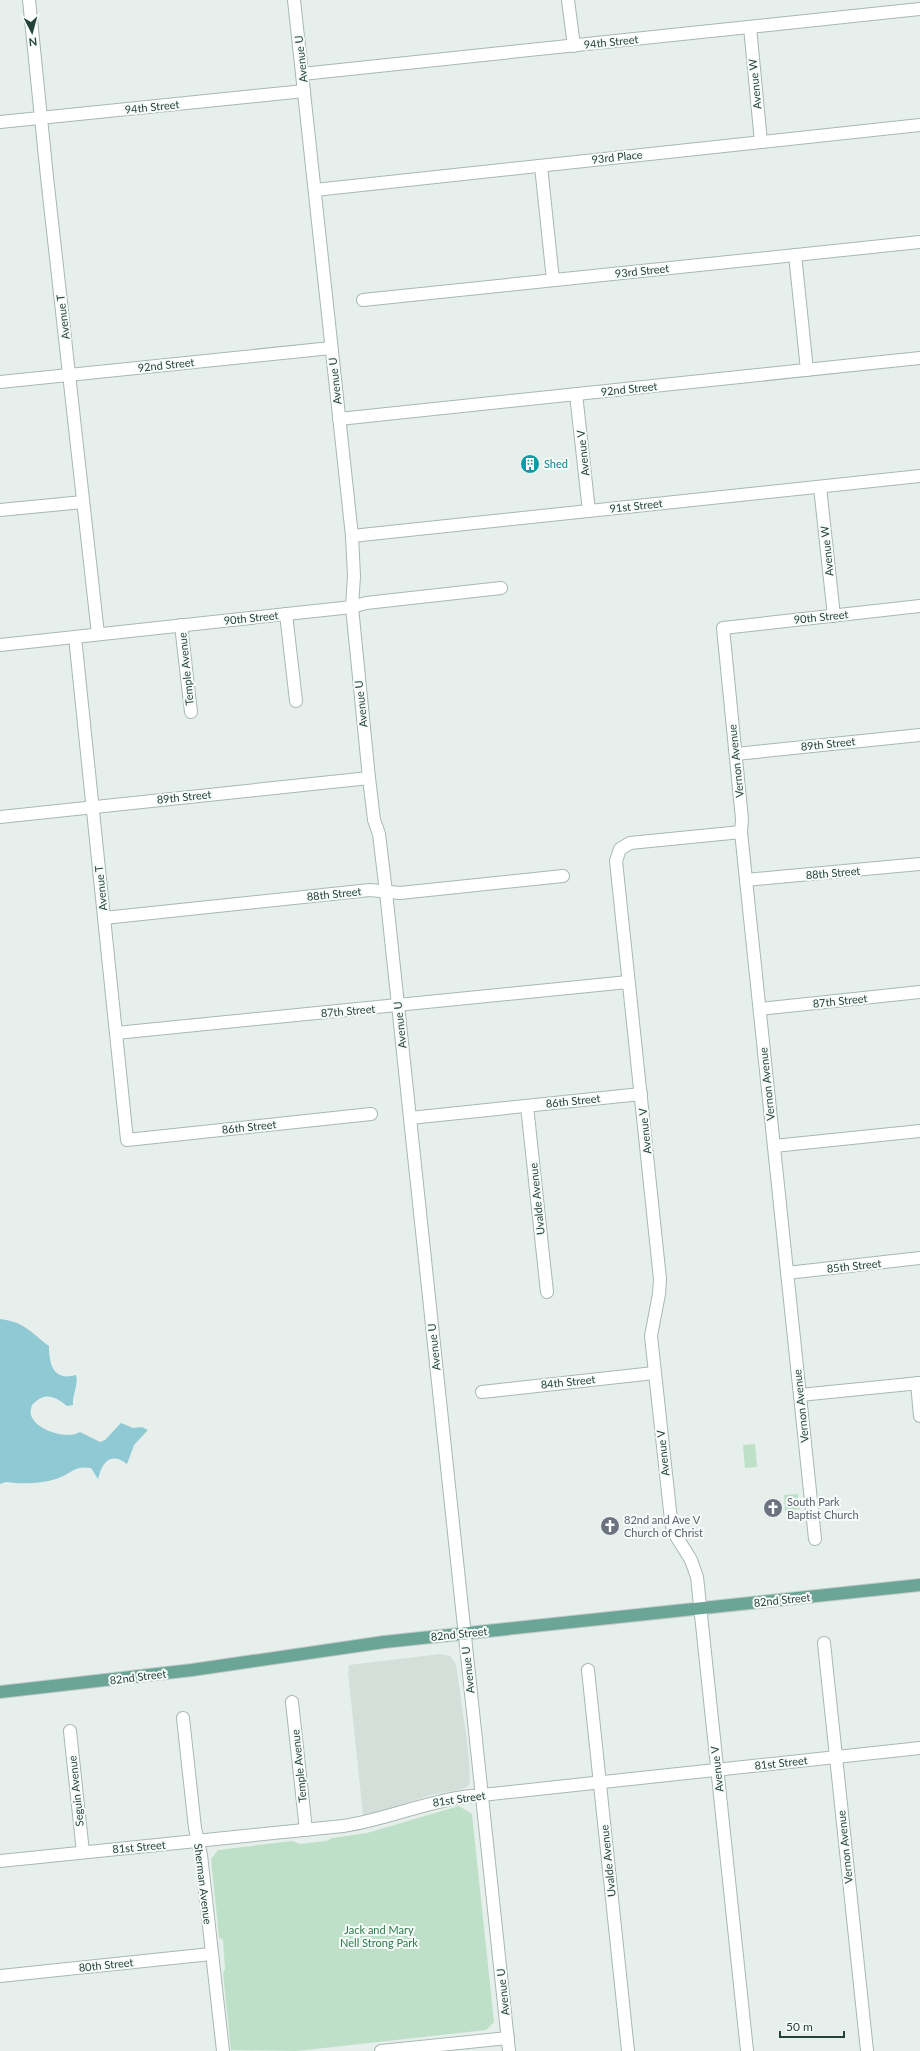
<svg xmlns="http://www.w3.org/2000/svg" width="920" height="2051" viewBox="0 0 920 2051" font-family="Lato,sans-serif">
<style>
.built{fill:#d4dfda}
.green{fill:#bfe0c8}
.water{fill:#8ec9d4}
.lines{fill:none;stroke-linecap:round;stroke-linejoin:round}
.minor-casing{stroke:#a8b8b2;stroke-width:14}
.major-casing{stroke:#c2cac8;stroke-width:14}
.minor{stroke:#fff;stroke-width:12}
.major{stroke:#6aa596;stroke-width:12}
.labels{text-anchor:middle;stroke-width:4;stroke-linejoin:round;paint-order:stroke}
.street-label{font-size:11px;fill:#24423a;stroke:#f7fbf9}
.culture-label{font-size:11px;fill:#0d838f;stroke:#f7fbf9;text-anchor:start}
.worship-label{font-size:11px;fill:#5b616d;stroke:#f7fbf9;text-anchor:start}
.park-label{font-size:11px;fill:#2d7a4b;stroke:#f7fbf9}
</style>
<rect width="100%" height="100%" fill="#e6efeb"/>
<!-- built -->
<path class="built" d="M441,1654l9,2 6,8 12,85 2,29 -1,7 -6,4 -32,6 -57,19 -11,1 -15,-143 1,-7z"/>
<!-- green -->
<g class="green">
<path d="M755,1444l2,23 -12,1 -2,-23z"/>
<path d="M798,1494l2,15 -15,2 -1,-16z"/>
<path d="M459,1806l13,8 22,208 -8,8 -189,21 -66,-1 -8,-77 2,-4 -2,-29 -4,-3 -8,-78 7,-9 74,-9 8,3 26,-3 6,-3 35,-5z"/>
</g>
<!-- water -->
<path class="water" d="M0,1319c25,3 30,13 49,27 0,10 1,27 14,30 3,1 9,0 13,-1 3,9 -4,20 -3,30l-6,1c-13,-11 -23,-14 -35,-1 -1,3 -2,7 -1,10 4,15 36,25 49,17l20,10 5,-2 16,-17 12,5 9,-1 6,3 -14,15 -7,19c-17,-13 -25,-1 -29,15l-7,-11c-17,-3 -20,6 -35,11 -16,5 -34,5 -50,3l-6,2z"/>
<g class="lines">
<defs>
<g id="minor">
<path d="M29,0l18,177 51,457"/>
<path d="M294,0l58,536 2,40 -2,31 17,171 5,42 5,14 7,58 123,1159"/>
<path d="M568,0l6,46"/>
<path d="M750,27l11,115"/>
<path d="M302,74l618,-65"/>
<path d="M0,122l304,-31"/>
<path d="M541,166l12,114"/>
<path d="M315,190l605,-65"/>
<path d="M795,255l12,115"/>
<path d="M363,300l557,-58"/>
<path d="M0,382l331,-34"/>
<path d="M576,394l13,117"/>
<path d="M339,419l581,-61"/>
<path d="M820,487l14,129"/>
<path d="M0,510l83,-8"/>
<path d="M352,536l568,-60"/>
<path d="M286,614l10,87"/>
<path d="M181,625l10,87"/>
<path d="M75,637l52,503 244,-26"/>
<path d="M0,645l352,-38 14,-4 135,-15"/>
<path d="M736,754l184,-19"/>
<path d="M0,817l369,-39"/>
<path d="M741,832l-111,11 -10,6 -4,12 44,418 -1,15 -8,42 20,184 2,11 18,29 6,17 50,474"/>
<path d="M746,880l174,-16"/>
<path d="M104,918l266,-28 30,3 163,-17"/>
<path d="M760,1009l160,-17"/>
<path d="M116,1033l512,-51"/>
<path d="M527,1106l20,186"/>
<path d="M410,1118l231,-24"/>
<path d="M774,1146l146,-15"/>
<path d="M787,1273l133,-15"/>
<path d="M917,1383l3,33"/>
<path d="M482,1392l172,-19"/>
<path d="M800,1395l120,-12"/>
<path d="M815,1539l-74,-707 1,-13 -19,-191 197,-22"/>
<path d="M824,1643l43,408"/>
<path d="M588,1670l40,381"/>
<path d="M292,1702l14,128"/>
<path d="M183,1718l12,110 6,27 22,196"/>
<path d="M70,1731l13,121"/>
<path d="M0,1861l343,-35c41,-6 79,-23 120,-29l457,-49"/>
<path d="M0,1976l211,-22"/>
<path d="M381,2051l127,-13"/>
</g>
<path id="major" d="M0,1692l192,-22 192,-28 536,-57"/>
</defs>
<!-- minor casing -->
<use href="#minor" class="minor-casing"/>
<!-- major casing -->
<use href="#major" class="major-casing"/>
<!-- minor -->
<use href="#minor" class="minor"/>
<!-- major -->
<use href="#major" class="major"/>
</g>
<!-- icons -->
<defs>
<symbol id="building-disc" viewBox="-11 -11 22 22"><circle r="9.5" fill="#0f9aa8" stroke="#f7fbf9"/><path d="M-4-6H4V6H1V3H-1V6H-4ZM-2.5-4.3h1.7v1.8h-1.7ZM.8-4.3h1.7v1.8H.8ZM-2.5-1h1.7V.8h-1.7ZM.8-1h1.7V.8H.8Z" fill="#fff"/></symbol>
<symbol id="church-disc" viewBox="-11 -11 22 22"><circle r="9.5" fill="#6b7280" stroke="#f7fbf9"/><path d="M-1.2-6h2.4v3.5h3.3v2.4h-3.3V6h-2.4V-.1h-3.3v-2.4h3.3Z" fill="#fff"/></symbol>
</defs>
<g fill-rule="evenodd">
<use href="#building-disc" x="519" y="453" width="22" height="22"/>
<use href="#church-disc" x="762" y="1497" width="22" height="22"/>
<use href="#church-disc" x="599" y="1515" width="22" height="22"/>
</g>
<g class="labels">
<!-- street labels -->
<g class="street-label">
<text transform="translate(611 42) rotate(-6)" y="4">94th Street</text>
<text transform="translate(301 59) rotate(-96)" y="4">Avenue U</text>
<text transform="translate(755 84) rotate(-96)" y="4">Avenue W</text>
<text transform="translate(152 107) rotate(-6)" y="4">94th Street</text>
<text transform="translate(617 157) rotate(-6)" y="4">93rd Place</text>
<text transform="translate(642 271) rotate(-6)" y="4">93rd Street</text>
<text transform="translate(63 317) rotate(-97)" y="4">Avenue T</text>
<text transform="translate(166 365) rotate(-6)" y="4">92nd Street</text>
<text transform="translate(335 381) rotate(-96)" y="4">Avenue U</text>
<text transform="translate(629 389) rotate(-6)" y="4">92nd Street</text>
<text transform="translate(583 453) rotate(-96)" y="4">Avenue V</text>
<text transform="translate(636 506) rotate(-6)" y="4">91st Street</text>
<text transform="translate(827 551) rotate(-96)" y="4">Avenue W</text>
<text transform="translate(821 617) rotate(-6)" y="4">90th Street</text>
<text transform="translate(251 618) rotate(-6)" y="4">90th Street</text>
<text transform="translate(186 669) rotate(-96)" y="4">Temple Avenue</text>
<text transform="translate(361 704) rotate(-96)" y="4">Avenue U</text>
<text transform="translate(828 744) rotate(-6)" y="4">89th Street</text>
<text transform="translate(736 761) rotate(-96)" y="4">Vernon Avenue</text>
<text transform="translate(184 797) rotate(-6)" y="4">89th Street</text>
<text transform="translate(833 873) rotate(-5)" y="4">88th Street</text>
<text transform="translate(101 888) rotate(-96)" y="4">Avenue T</text>
<text transform="translate(334 894) rotate(-6)" y="4">88th Street</text>
<text transform="translate(840 1001) rotate(-6)" y="4">87th Street</text>
<text transform="translate(348 1011) rotate(-5)" y="4">87th Street</text>
<text transform="translate(400 1025) rotate(-96)" y="4">Avenue U</text>
<text transform="translate(767 1084) rotate(-96)" y="4">Vernon Avenue</text>
<text transform="translate(573 1101) rotate(-6)" y="4">86th Street</text>
<text transform="translate(249 1127) rotate(-6)" y="4">86th Street</text>
<text transform="translate(645 1131) rotate(-96)" y="4">Avenue V</text>
<text transform="translate(537 1199) rotate(-96)" y="4">Uvalde Avenue</text>
<text transform="translate(854 1266) rotate(-6)" y="4">85th Street</text>
<text transform="translate(434 1347) rotate(-96)" y="4">Avenue U</text>
<text transform="translate(568 1382) rotate(-6)" y="4">84th Street</text>
<text transform="translate(801 1406) rotate(-96)" y="4">Vernon Avenue</text>
<text transform="translate(663 1453) rotate(-96)" y="4">Avenue V</text>
<text transform="translate(782 1600) rotate(-6)" y="4">82nd Street</text>
<text transform="translate(459 1634) rotate(-6)" y="4">82nd Street</text>
<text transform="translate(468 1670) rotate(-96)" y="4">Avenue U</text>
<text transform="translate(138 1677) rotate(-7)" y="4">82nd Street</text>
<text transform="translate(781 1763) rotate(-6)" y="4">81st Street</text>
<text transform="translate(299 1766) rotate(-96)" y="4">Temple Avenue</text>
<text transform="translate(717 1769) rotate(-96)" y="4">Avenue V</text>
<text transform="translate(76 1791) rotate(-96)" y="4">Seguin Avenue</text>
<text transform="translate(459 1799) rotate(-8)" y="4">81st Street</text>
<text transform="translate(139 1847) rotate(-5)" y="4">81st Street</text>
<text transform="translate(845 1847) rotate(-96)" y="4">Vernon Avenue</text>
<text transform="translate(608 1861) rotate(-96)" y="4">Uvalde Avenue</text>
<text transform="translate(203 1884) rotate(83)" y="4">Sherman Avenue</text>
<text transform="translate(106 1965) rotate(-6)" y="4">80th Street</text>
<text transform="translate(503 1992) rotate(-96)" y="4">Avenue U</text>
</g>
<!-- culture labels -->
<g class="culture-label">
<text x="544" y="468">Shed</text>
</g>
<!-- worship labels -->
<g class="worship-label">
<text x="787" y="1506">South Park<tspan x="787" dy="13">Baptist Church</tspan></text>
<text x="624" y="1524">82nd and Ave V<tspan x="624" dy="13">Church of Christ</tspan></text>
</g>
<!-- park labels -->
<g class="park-label">
<text x="379" y="1934">Jack and Mary<tspan x="379" dy="13">Nell Strong Park</tspan></text>
</g>
</g>
<!-- north arrow -->
<g transform="translate(32 32) rotate(174)" stroke="#f7fbf9" stroke-width="3" paint-order="stroke">
<path d="M0-3L7 15L0 10L-7 15Z" fill="#24423a"/>
<text y="-6" font-size="11" font-weight="bold" text-anchor="middle" fill="#24423a">N</text>
</g>
<!-- scale -->
<path d="M780 2031v6h64v-6" fill="none" stroke="#24423a" stroke-width="2"/>
<text x="786" y="2031" font-size="12" fill="#24423a" stroke="#f7fbf9" stroke-width="3" paint-order="stroke">50 m</text>
</svg>
